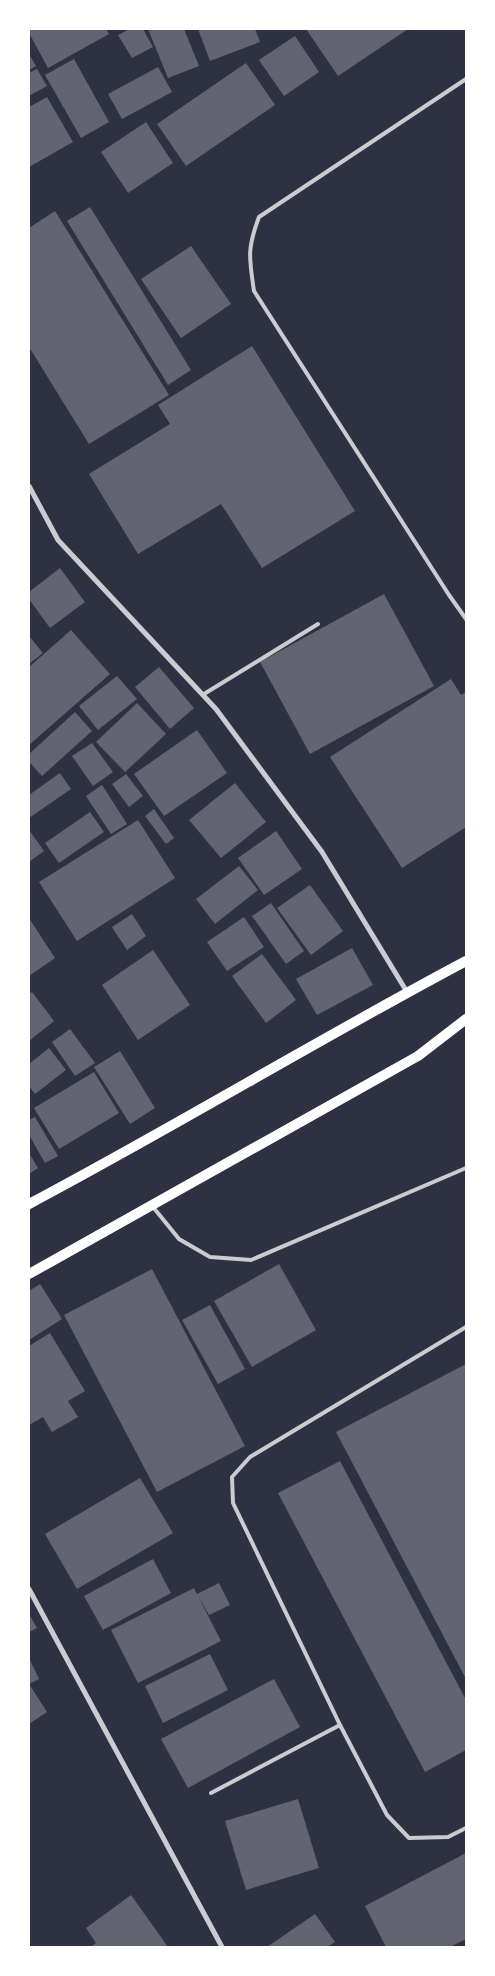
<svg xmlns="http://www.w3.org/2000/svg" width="495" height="1976" viewBox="0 0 495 1976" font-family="'Exo 2',sans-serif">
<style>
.building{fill:#626471}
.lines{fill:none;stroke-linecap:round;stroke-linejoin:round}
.service{stroke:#caccd0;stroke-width:4}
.minor{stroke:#caccd0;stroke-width:5}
.secondary{stroke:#fff;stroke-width:10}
</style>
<rect width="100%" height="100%" fill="#2d3142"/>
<!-- building -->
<g class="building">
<path d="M29,29h77l3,5 -61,34 -19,-35z"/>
<path d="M130,29h13l10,18 -21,11 -14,-23z"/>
<path d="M148,29h36l15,37 -31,12z"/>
<path d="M198,29h57l5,13 -50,19z"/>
<path d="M306,29h102l-70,47z"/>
<path d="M295,36l24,36 -35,24 -25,-36z"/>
<path d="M29,54l7,12 -7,4z"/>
<path d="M74,59l35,63 -28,16 -36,-63z"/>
<path d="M246,63l29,42 -89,61 -29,-42z"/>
<path d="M158,67l14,25 -50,27 -14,-25z"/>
<path d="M37,69l10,17 -18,10v-23z"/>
<path d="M47,97l26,45 -44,25v-60z"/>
<path d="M146,122l27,41 -45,30 -27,-41z"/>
<path d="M90,207l101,163 -23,15 -101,-164z"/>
<path d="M55,211l114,184 -80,49 -60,-97v-119z"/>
<path d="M191,246l40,58 -50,34 -40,-59z"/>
<path d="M252,346l103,165 -93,57 -41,-64 -83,50 -49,-80 81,-50 -12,-19z"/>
<path d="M60,568l25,34 -35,26 -21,-29v-7z"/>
<path d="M384,594l50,92 -124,68 -50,-92z"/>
<path d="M71,630l39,44 -81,71v-78z"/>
<path d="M29,636l14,17 -14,11z"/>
<path d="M159,667l35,41 -24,21 -35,-42z"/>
<path d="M117,676l20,23 -39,31 -19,-24z"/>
<path d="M451,679l10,16 5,-3v135l-64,41 -72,-111z"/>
<path d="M137,703l29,31 -41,38 -29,-30z"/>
<path d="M75,712l17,19 -50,45 -13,-14v-8z"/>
<path d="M197,730l30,43 -63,43 -30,-42z"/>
<path d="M92,743l21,29 -20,14 -21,-30z"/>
<path d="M60,773l11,16 -42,29v-23z"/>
<path d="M126,774l17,22 -14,11 -17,-23z"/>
<path d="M235,783l31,39 -45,36 -32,-38z"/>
<path d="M102,785l25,39 -16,10 -25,-38z"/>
<path d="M154,809l20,29 -8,6 -21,-28z"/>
<path d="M90,812l14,20 -45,31 -14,-20z"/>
<path d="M138,820l37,58 -98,63 -38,-59z"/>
<path d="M29,830l15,21 -15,11z"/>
<path d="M276,831l26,38 -38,26 -26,-37z"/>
<path d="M239,866l19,24 -43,34 -19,-25z"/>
<path d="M310,885l33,46 -32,24 -34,-47z"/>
<path d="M271,903l33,48 -18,13 -34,-48z"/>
<path d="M132,914l14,22 -19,14 -15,-23z"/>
<path d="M244,917l20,30 -37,24 -20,-29z"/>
<path d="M29,918l26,40 -26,18z"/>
<path d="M352,948l21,37 -56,30 -21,-36z"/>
<path d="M153,950l37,55 -52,35 -36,-55z"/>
<path d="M262,954l34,46 -30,23 -34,-47z"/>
<path d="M32,992l22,29 -25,20v-47z"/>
<path d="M70,1029l25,34 -20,13 -23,-34z"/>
<path d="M49,1048l17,22 -31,24 -6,-8v-22z"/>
<path d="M120,1051l35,57 -25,16 -36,-57z"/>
<path d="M94,1072l25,41 -60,36 -25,-41z"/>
<path d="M35,1117l23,39 -13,7 -16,-28v-15z"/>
<path d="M29,1153l9,15 -9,6z"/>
<path d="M279,1264l37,66 -64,37 -38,-66z"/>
<path d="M152,1269l93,177 -88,46 -93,-177z"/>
<path d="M40,1284l22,35 -33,21v-49z"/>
<path d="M210,1305l35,64 -27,15 -36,-64z"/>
<path d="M50,1333l35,58 -17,10 10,16 -26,15 -9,-15 -14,8v-79z"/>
<path d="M466,1364v315l-130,-247z"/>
<path d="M340,1461l126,239v50l-41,22 -147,-279z"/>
<path d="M140,1478l33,55 -96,56 -32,-55z"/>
<path d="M153,1559l18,34 -68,37 -19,-34z"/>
<path d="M219,1583l11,22 -21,10 -10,-17 22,43 -83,42 -27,-53 83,-42 3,6z"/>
<path d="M29,1614l8,14 -8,4z"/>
<path d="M210,1654l18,36 -65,33 -18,-37z"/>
<path d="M29,1658l10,21 -10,5z"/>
<path d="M274,1679l26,48 -112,61 -27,-49z"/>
<path d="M29,1684l18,28 -18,12z"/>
<path d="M298,1799l21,69 -73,22 -21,-69z"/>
<path d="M466,1853v86l-16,8h-64l-21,-41z"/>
<path d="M131,1895l37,52h-78l6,-4 -10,-15z"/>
<path d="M315,1914l20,28 -8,5h-60z"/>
</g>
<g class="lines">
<!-- service -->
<g class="service">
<path d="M466,79l-207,138c-12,32 -10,40 -5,74l195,304 17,24"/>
<path d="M204,694l114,-70"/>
<path d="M153,1207l26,32 31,18 41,3 215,-92"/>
<path d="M466,1327l-216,130 -18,20 1,26 107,222 47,90 22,23 39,-1 18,-9"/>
<path d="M211,1793l129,-68"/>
</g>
<!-- minor -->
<g class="minor">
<path d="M29,486l29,54 158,169 106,143 85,140"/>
<path d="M29,1589l193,358"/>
</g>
<!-- secondary -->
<g class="secondary">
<path d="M29,1204c147,-78 290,-165 437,-243"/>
<path d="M29,1274l389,-218 48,-37"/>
</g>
</g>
<!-- border -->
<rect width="495" height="1976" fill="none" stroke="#ffffff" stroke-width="60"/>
</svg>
